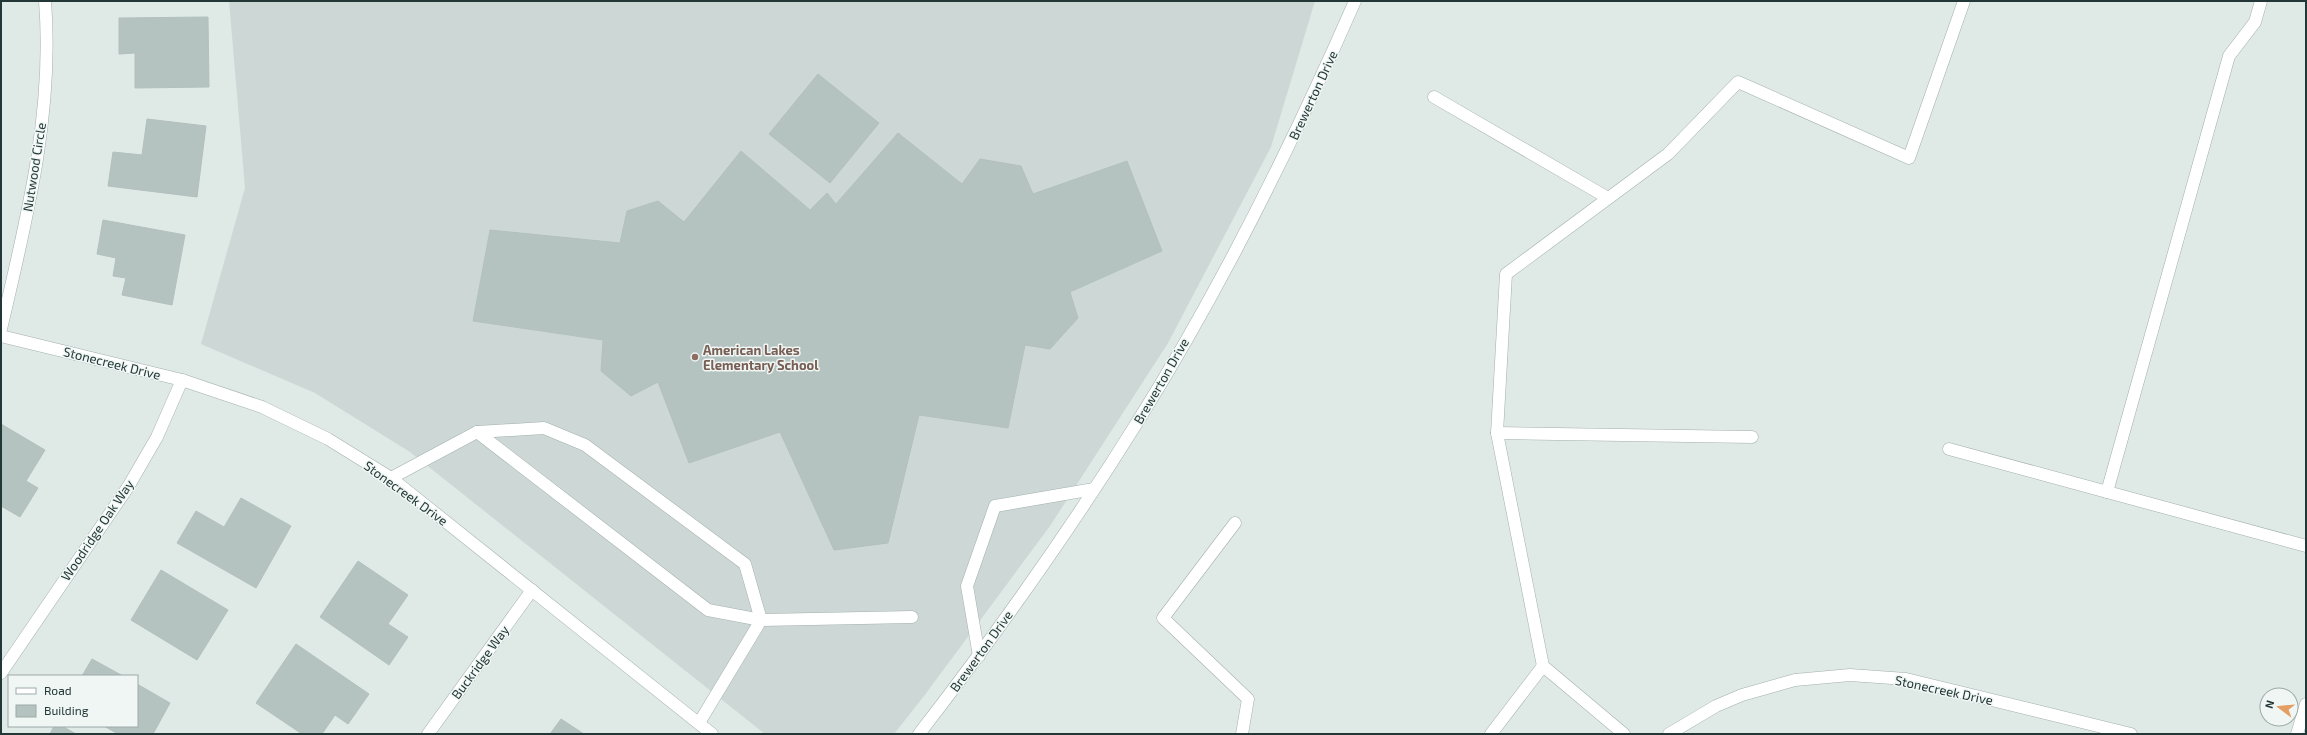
<svg xmlns="http://www.w3.org/2000/svg" width="2307" height="735" viewBox="0 0 2307 735" font-family="'Exo 2',sans-serif">
<style>
.built{fill:#cdd8d6}
.building{fill:#b5c3c0;stroke:#b2c1be}
.lines{fill:none;stroke-linecap:round;stroke-linejoin:round}
.minor-casing{stroke:#a3b0ae;stroke-width:13}
.minor{stroke:#fff;stroke-width:12}
.education-dot{fill:#8d6e63;stroke:#eff6f4;stroke-width:1.5}
.labels{text-anchor:middle;stroke-width:3;stroke-linejoin:round;paint-order:stroke}
.street-label{font-size:13px;fill:#223736;stroke:#eff6f4}
.education-label{font-size:13px;font-weight:bold;fill:#785e54;stroke:#eff6f4;text-anchor:start}
</style>
<rect width="100%" height="100%" fill="#dfe9e6"/>
<!-- built -->
<path class="built" d="M229,1h1086l-44,146 -103,196 -118,183 -126,170 -30,38h-129l-355,-282 -95,-59 -114,-49 44,-156z"/>
<!-- building -->
<g class="building">
<path d="M208,17l1,70 -74,1v-35l-16,1v-36z"/>
<path d="M818,74l61,49 -49,60 -61,-49z"/>
<path d="M147,119l59,7 -9,71 -89,-11 5,-34 29,3z"/>
<path d="M898,133l64,51 18,-25 41,7 12,28 94,-33 35,90 -92,41 8,26 -28,31 -25,-4 -17,83 -89,-13 -31,128 -54,7 -54,-118 -91,31 -31,-81 -27,14 -30,-25 2,-31 -130,-19 17,-91 130,13 7,-32 31,-10 26,21 57,-71 69,59 17,-17 9,11z"/>
<path d="M103,220l82,15 -13,70 -50,-10 4,-17 -13,-2 3,-18 -19,-4z"/>
<path d="M1,424l44,26 -19,31 12,7 -18,29 -19,-11z"/>
<path d="M241,498l50,28 -35,62 -79,-45 19,-32 28,16z"/>
<path d="M358,561l50,34 -20,29 20,13 -19,28 -69,-48z"/>
<path d="M161,570l67,40 -31,50 -66,-40z"/>
<path d="M296,644l73,50 -21,30 -13,-9 -13,19h-20l-46,-31z"/>
<path d="M92,659l31,17h-41z"/>
<path d="M137,684l33,19 -17,31h-35l-14,-8h33z"/>
<path d="M561,719l23,15h-34z"/>
<path d="M54,726h8l14,8h-26z"/>
</g>
<g class="lines">
<defs>
<g id="minor">
<path d="M1434,97l174,101"/>
<path d="M1,329c25,-107 53,-216 44,-328"/>
<path d="M1,336l181,44 80,27 66,32 63,39 321,256"/>
<path d="M477,432l231,178 53,10 151,-3"/>
<path d="M1497,433l255,4"/>
<path d="M1949,449l357,97"/>
<path d="M391,478l86,-46 67,-4 41,17 160,119 16,56 -62,103"/>
<path d="M2107,492l122,-436 26,-34 6,-21"/>
<path d="M1235,523l-72,95 85,81 -6,35"/>
<path d="M979,656l-12,-70 28,-80 99,-17"/>
<path d="M1,673l127,-186 29,-50 25,-57"/>
<path d="M428,734l104,-144"/>
<path d="M919,734c78,-101 152,-205 219,-313 84,-134 154,-276 217,-420"/>
<path d="M1491,734l52,-68"/>
<path d="M1624,734l-81,-68 -46,-233 9,-159 162,-120 70,-72 171,76 55,-157"/>
<path d="M1669,734l47,-28 26,-11 53,-15 55,-5 56,4 225,55"/>
<path d="M2297,734l9,-30"/>
</g>
</defs>
<!-- minor casing -->
<use href="#minor" class="minor-casing"/>
<!-- minor -->
<use href="#minor" class="minor"/>
</g>
<!-- markers -->
<circle class="education-dot" cx="695" cy="357" r="4"/>
<g class="labels">
<!-- street labels -->
<g class="street-label">
<text transform="translate(1313 95) rotate(-65)" y="5">Brewerton Drive</text>
<text transform="translate(34 167) rotate(-81)" y="5">Nutwood Circle</text>
<text transform="translate(112 363) rotate(14)" y="5">Stonecreek Drive</text>
<text transform="translate(1161 381) rotate(-60)" y="5">Brewerton Drive</text>
<text transform="translate(406 493) rotate(36)" y="5">Stonecreek Drive</text>
<text transform="translate(97 530) rotate(-56)" y="5">Woodridge Oak Way</text>
<text transform="translate(981 651) rotate(-54)" y="5">Brewerton Drive</text>
<text transform="translate(480 662) rotate(-54)" y="5">Buckridge Way</text>
<text transform="translate(1944 690) rotate(12)" y="5">Stonecreek Drive</text>
</g>
<!-- education labels -->
<g class="education-label">
<text x="703" y="355">American Lakes<tspan x="703" dy="15">Elementary School</tspan></text>
</g>
</g>
<!-- border -->
<rect width="2307" height="735" fill="none" stroke="#223736" stroke-width="4"/>
<!-- legend -->
<rect x="8" y="675" width="130" height="52" fill="#eff6f4" stroke="#9daaa8"/>
<rect x="16" y="688" width="20" height="6" fill="#ffffff" stroke="#9daaa8"/>
<text x="44" y="695" font-size="12" fill="#223736">Road</text>
<rect x="16" y="705" width="20" height="12" fill="#b5c3c0" stroke="#9daaa8"/>
<text x="44" y="715" font-size="12" fill="#223736">Building</text>
<!-- north arrow -->
<g transform="translate(2279 707) rotate(286)"><circle r="19" fill="#eff6f4" stroke="#9daaa8"/>
<path d="M0-3L7 15L0 10L-7 15Z" fill="#e49e61"/>
<text y="-6" font-size="11" font-weight="bold" text-anchor="middle" fill="#223736">N</text>
</g>
</svg>
